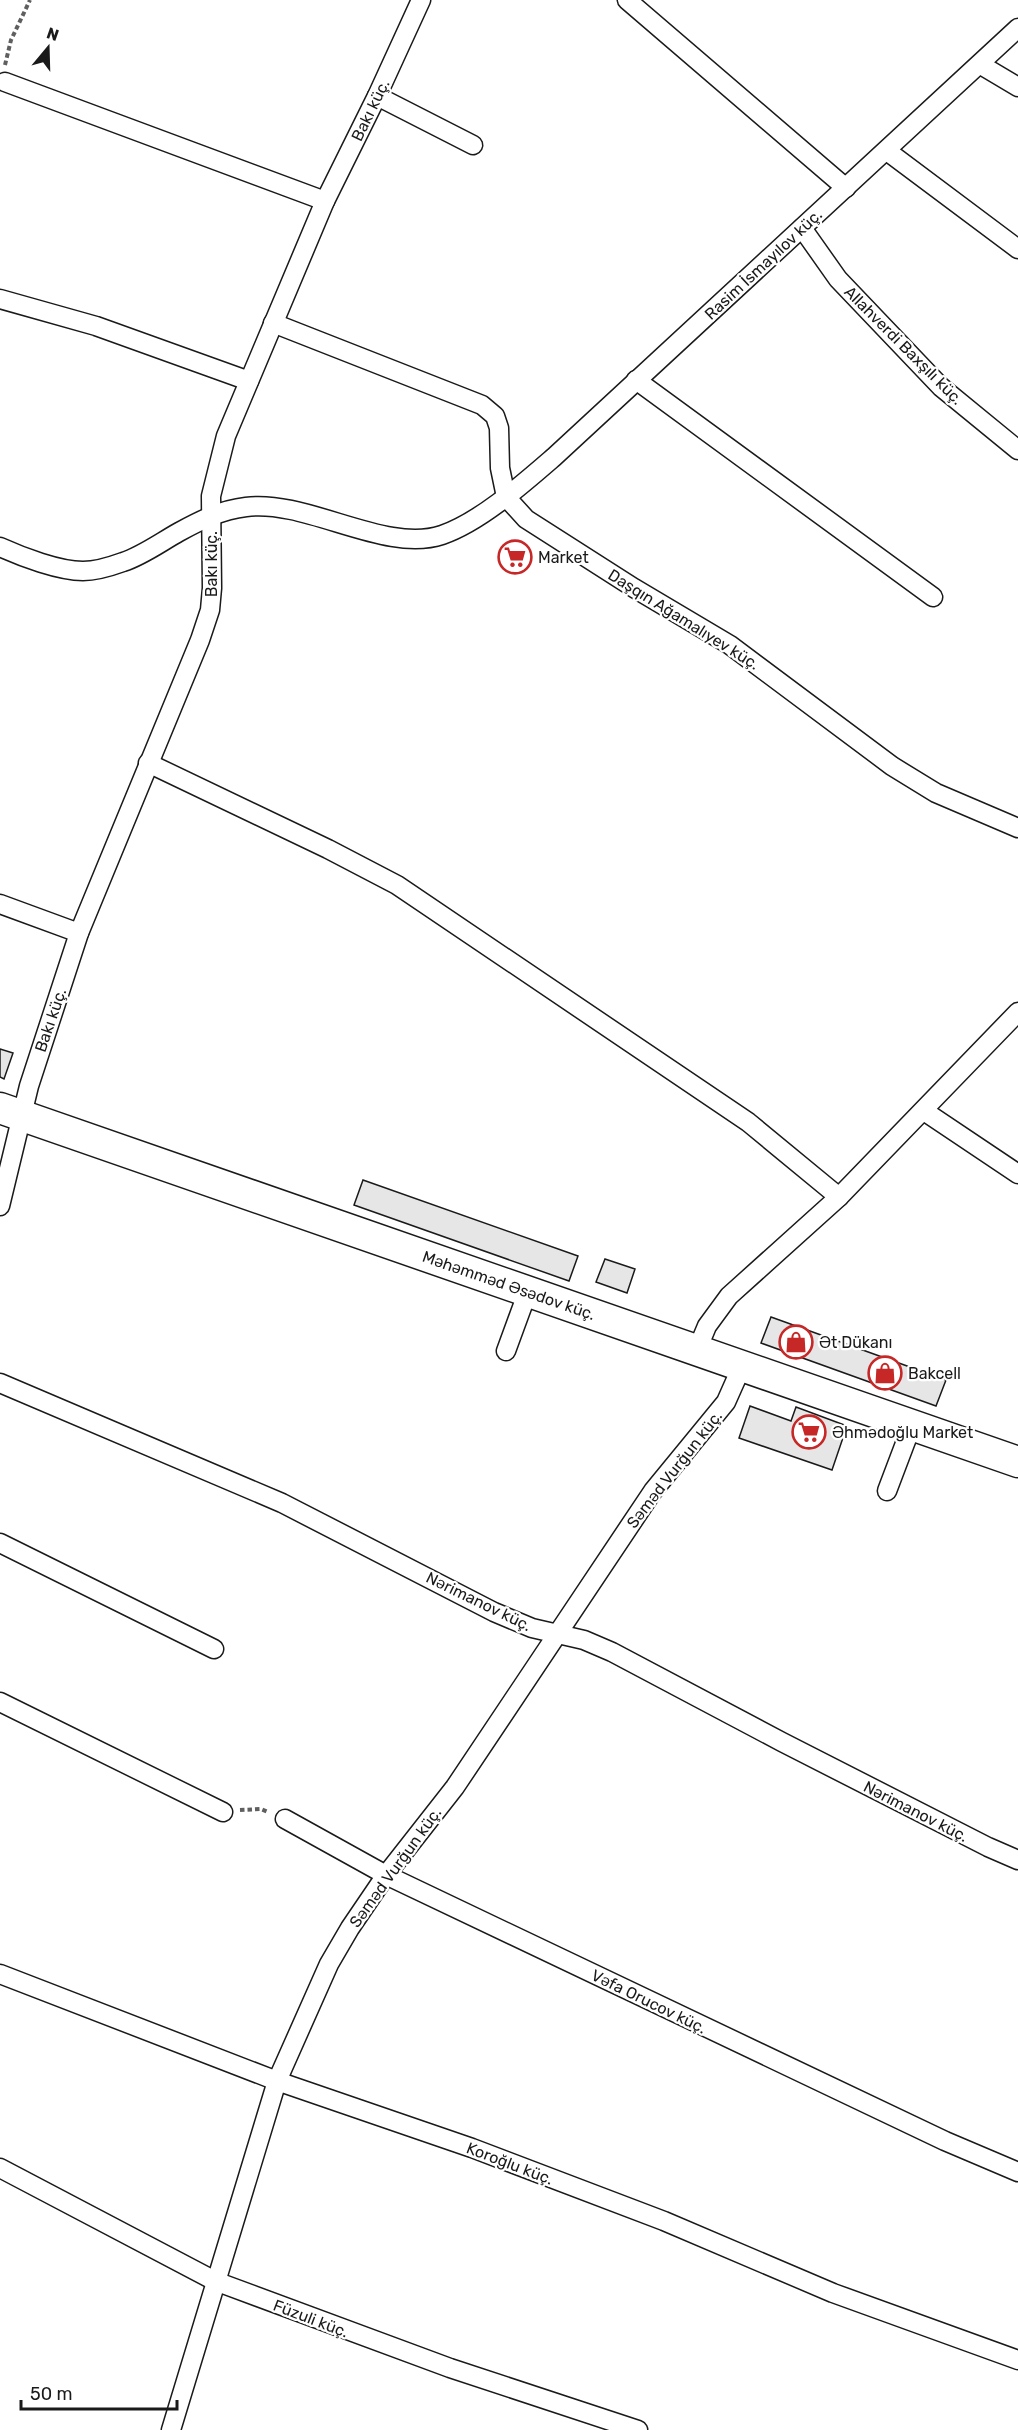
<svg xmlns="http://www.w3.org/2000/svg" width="1018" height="2430" viewBox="0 0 1018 2430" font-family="Rubik,sans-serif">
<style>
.building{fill:#e6e6e6;stroke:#1a1a1a;stroke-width:1.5}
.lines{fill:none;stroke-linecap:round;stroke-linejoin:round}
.minor-casing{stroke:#1a1a1a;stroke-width:21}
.primary-casing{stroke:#1a1a1a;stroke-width:33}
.path{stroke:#5f5f5f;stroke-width:4;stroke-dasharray:4.5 3;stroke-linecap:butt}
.minor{stroke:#fff;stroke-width:18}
.primary{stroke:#fff;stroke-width:30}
.labels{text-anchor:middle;stroke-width:4.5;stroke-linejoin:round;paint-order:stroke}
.street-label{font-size:16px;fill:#1a1a1a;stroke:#fff}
.poi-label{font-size:16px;fill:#1a1a1a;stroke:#fff;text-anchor:start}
</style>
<rect width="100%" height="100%" fill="#fff"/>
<!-- building -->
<g class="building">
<path d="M0,1049l13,4 -9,26 -4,-2z"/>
<path d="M363,1180l215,76 -9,25 -215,-76z"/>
<path d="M605,1259l30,10 -8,24 -31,-11z"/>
<path d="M771,1317l175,63 -10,26 -175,-63z"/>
<path d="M750,1406l41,15 5,-14 51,19 -15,44 -93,-32z"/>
</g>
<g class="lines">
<defs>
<g id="minor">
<path d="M627,0l219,188"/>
<path d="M981,65l37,22"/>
<path d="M5,82l320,119"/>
<path d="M377,96l96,49"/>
<path d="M887,151l131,98"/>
<path d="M802,228l36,51 103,108 77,63"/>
<path d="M0,299l96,27 153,55"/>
<path d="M273,323l209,82 13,11 4,12 1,40 6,29 20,22 108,69 96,57 162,121 44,27 82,35"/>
<path d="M636,380l297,217"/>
<path d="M0,547c22,10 59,24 83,24 11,0 29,-5 40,-9 19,-6 38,-20 56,-30 22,-12 42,-22 67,-25 61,-8 139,47 196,28 38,-13 82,-52 112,-78l464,-429"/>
<path d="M148,763l180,86 69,36 351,237 91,75"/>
<path d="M0,904l79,29"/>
<path d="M924,1111l94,63"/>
<path d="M0,1206l29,-120 50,-153 121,-293 10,-30 2,-22 -1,-92 15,-60 99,-235 52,-105 44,-96"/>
<path d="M697,1350l10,-24 22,-30 110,-99 179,-185"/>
<path d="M506,1351l22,-60"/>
<path d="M0,1383l282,120 212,109 38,16 52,12 28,12 170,90 206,105 30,13"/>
<path d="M887,1491l25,-66"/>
<path d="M0,1543l214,106"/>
<path d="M0,1702l223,110"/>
<path d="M285,1819l101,56 559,266 73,31"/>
<path d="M0,1974l277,107 195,67 192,73 169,72 185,67"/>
<path d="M0,2168l215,113 235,87 188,62"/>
<path d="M171,2430l106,-349 52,-117 21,-36 36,-53 69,-88 198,-296 73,-89 16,-36"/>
</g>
<path id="primary" d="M0,1108l1018,354"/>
</defs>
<!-- minor casing -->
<use href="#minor" class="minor-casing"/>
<!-- primary casing -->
<use href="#primary" class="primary-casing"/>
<!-- path -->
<g class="path">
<path d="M5,65l6,-25 19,-40"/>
<path d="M240,1810l21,-1 7,3"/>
</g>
<!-- minor -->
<use href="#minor" class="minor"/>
<!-- primary -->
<use href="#primary" class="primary"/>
</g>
<!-- icons -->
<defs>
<symbol id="supermarket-ring" viewBox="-11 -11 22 22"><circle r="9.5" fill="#fff" stroke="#c62828" stroke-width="1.5"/><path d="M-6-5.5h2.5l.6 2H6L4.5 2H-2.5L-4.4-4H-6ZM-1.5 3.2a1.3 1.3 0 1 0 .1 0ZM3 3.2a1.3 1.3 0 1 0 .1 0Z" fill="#c62828"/></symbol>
<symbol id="shop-ring" viewBox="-11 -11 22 22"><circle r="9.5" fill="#fff" stroke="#c62828" stroke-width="1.5"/><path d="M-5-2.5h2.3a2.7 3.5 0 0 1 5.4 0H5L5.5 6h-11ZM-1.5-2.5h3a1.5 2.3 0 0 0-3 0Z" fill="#c62828"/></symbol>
</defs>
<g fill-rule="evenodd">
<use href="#supermarket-ring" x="496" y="538" width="38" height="38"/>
<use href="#shop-ring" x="777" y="1323" width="38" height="38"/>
<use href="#shop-ring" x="866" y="1354" width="38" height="38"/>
<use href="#supermarket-ring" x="790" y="1413" width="38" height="38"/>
</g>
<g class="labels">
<!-- street labels -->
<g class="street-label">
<text transform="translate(370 110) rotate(-64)" y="6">Bakı küç.</text>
<text transform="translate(763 264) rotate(-43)" y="6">Rasim İsmayılov küç.</text>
<text transform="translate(904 345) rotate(45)" y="6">Allahverdi Baxşılı küç.</text>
<text transform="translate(211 564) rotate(-90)" y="6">Bakı küç.</text>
<text transform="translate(684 619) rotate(32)" y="6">Daşqın Ağamalıyev küç.</text>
<text transform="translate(50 1020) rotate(-71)" y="6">Bakı küç.</text>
<text transform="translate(509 1285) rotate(19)" y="6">Məhəmməd Əsədov küç.</text>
<text transform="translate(674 1469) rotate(-52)" y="6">Səməd Vurğun küç.</text>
<text transform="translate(479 1601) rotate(26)" y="6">Nərimanov küç.</text>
<text transform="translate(916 1811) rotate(27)" y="6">Nərimanov küç.</text>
<text transform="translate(395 1867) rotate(-54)" y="6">Səməd Vurğun küç.</text>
<text transform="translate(649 2001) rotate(26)" y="6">Vəfa Orucov küç.</text>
<text transform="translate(510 2163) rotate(21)" y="6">Koroğlu küç.</text>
<text transform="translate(311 2318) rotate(21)" y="6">Füzuli küç.</text>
</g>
<!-- poi labels -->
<g class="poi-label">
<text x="538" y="563">Market</text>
<text x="819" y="1348">Ət Dükanı</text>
<text x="908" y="1379">Bakcell</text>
<text x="832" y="1438">Əhmədoğlu Market</text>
</g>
</g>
<!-- north arrow -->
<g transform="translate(48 48) rotate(19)" stroke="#ffffff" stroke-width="4.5" paint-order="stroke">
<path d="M0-4.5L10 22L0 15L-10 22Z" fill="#1a1a1a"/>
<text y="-9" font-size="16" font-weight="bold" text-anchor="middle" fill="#1a1a1a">N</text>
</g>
<!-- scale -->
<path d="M21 2400v9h156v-9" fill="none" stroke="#1a1a1a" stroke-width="3"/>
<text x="30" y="2400" font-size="18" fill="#1a1a1a" stroke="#ffffff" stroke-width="4.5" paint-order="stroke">50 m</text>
</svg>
